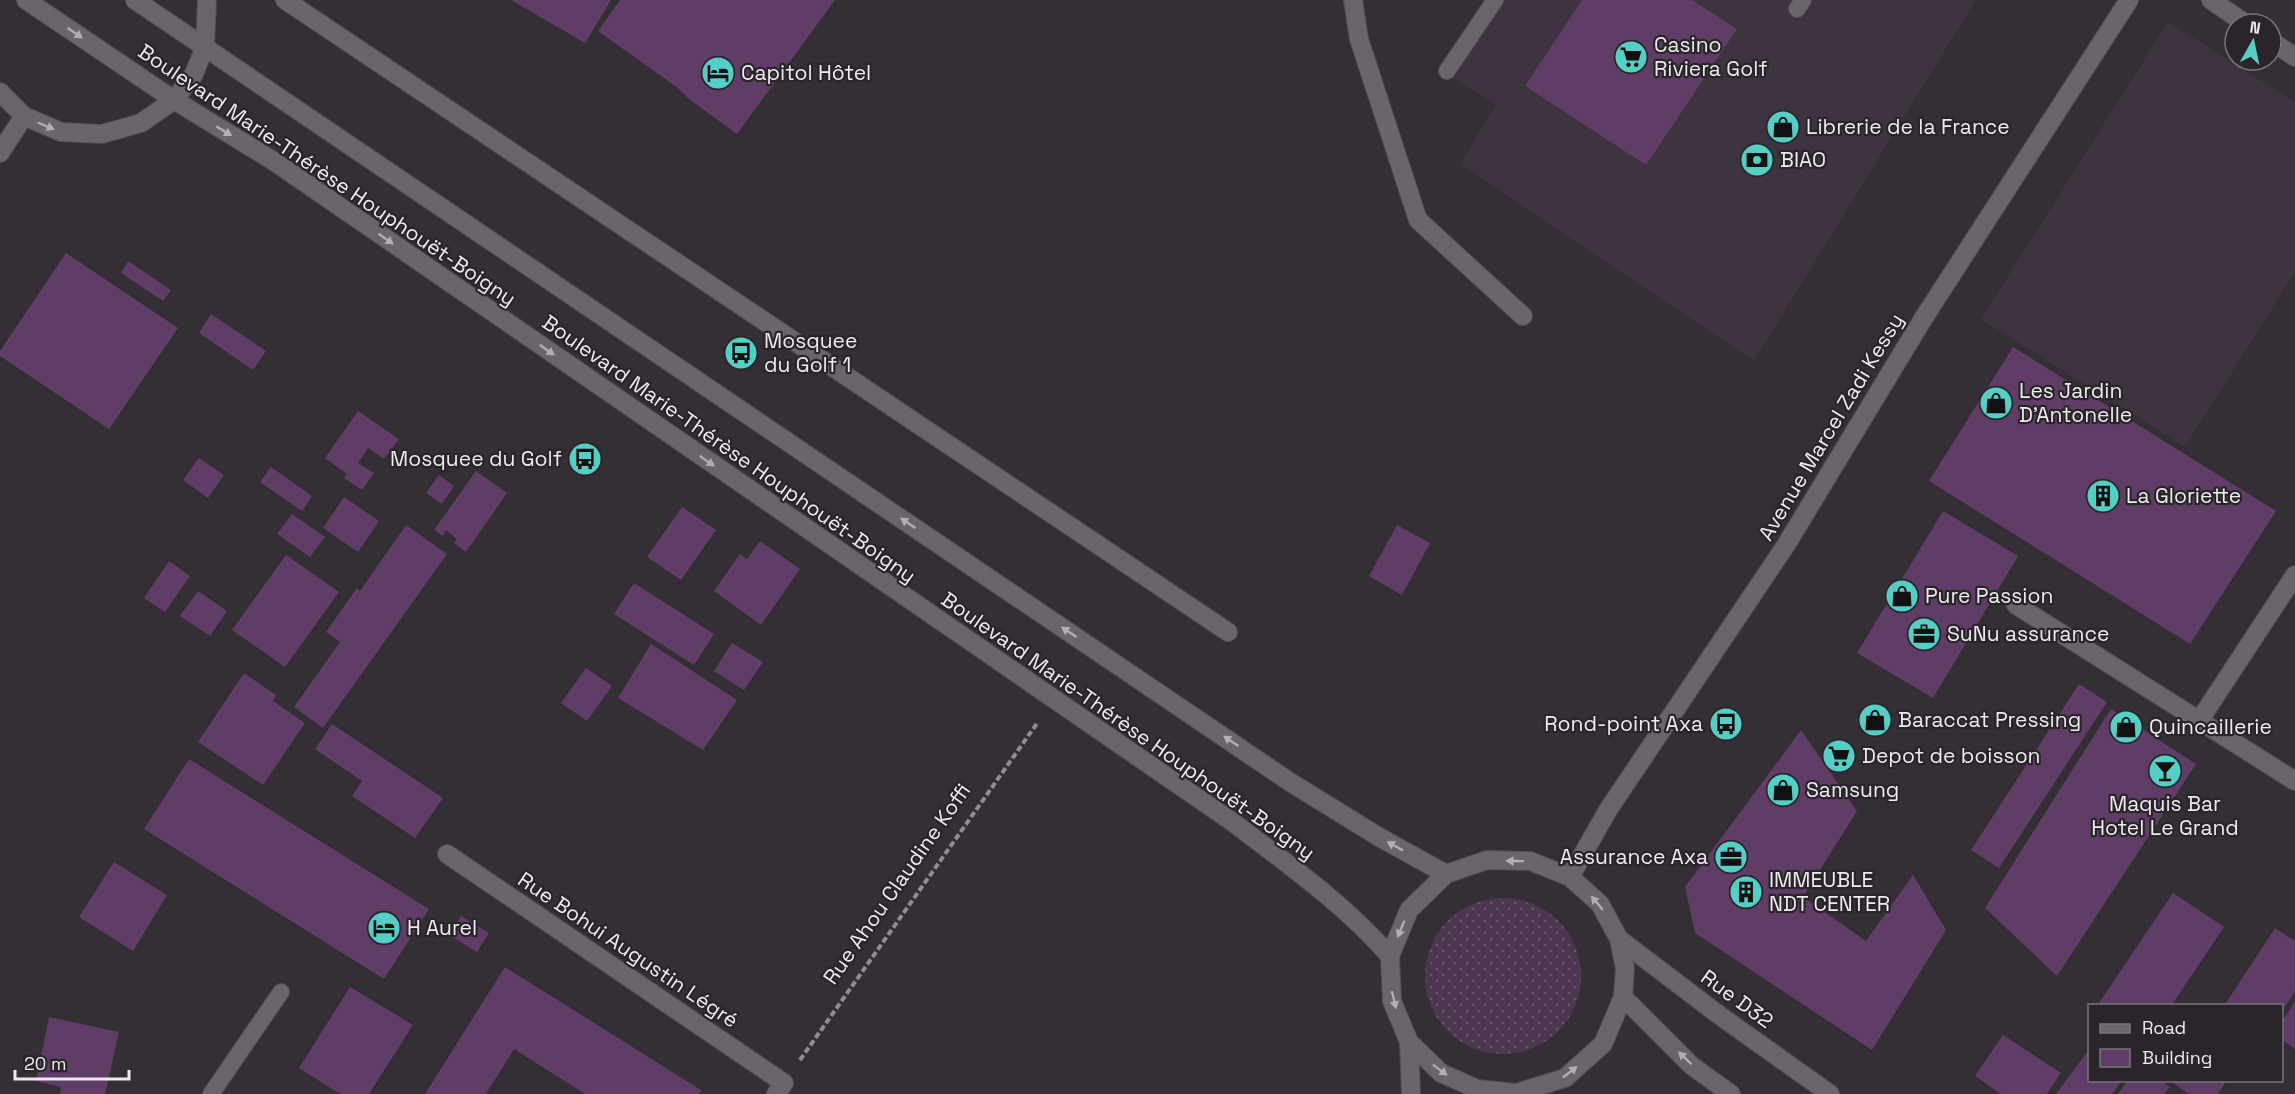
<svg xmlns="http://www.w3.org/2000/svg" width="2295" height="1094" viewBox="0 0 2295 1094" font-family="'Space Grotesk',sans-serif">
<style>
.built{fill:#3d343f}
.grass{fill:url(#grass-dots)}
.building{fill:#603d67}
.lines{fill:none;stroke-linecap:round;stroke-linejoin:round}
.lane-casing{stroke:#524e53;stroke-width:18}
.street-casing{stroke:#524e53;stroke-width:20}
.secondary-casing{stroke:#524e53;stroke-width:20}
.path{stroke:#908c90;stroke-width:4;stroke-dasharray:6 3;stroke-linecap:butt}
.lane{stroke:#6a646b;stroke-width:16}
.street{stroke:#6a646b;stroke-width:18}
.secondary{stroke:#6a646b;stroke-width:18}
.oneway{fill:#b3aeb3}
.labels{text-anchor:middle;stroke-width:4.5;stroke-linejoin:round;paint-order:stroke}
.poi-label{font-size:21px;fill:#eeebee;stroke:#2a252a;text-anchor:start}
.street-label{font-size:21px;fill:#eeebee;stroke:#2a252a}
</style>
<defs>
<pattern id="grass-dots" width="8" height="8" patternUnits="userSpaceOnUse" patternTransform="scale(1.5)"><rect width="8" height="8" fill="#4e3653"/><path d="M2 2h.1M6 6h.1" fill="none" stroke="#68536c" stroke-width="1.8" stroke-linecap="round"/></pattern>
</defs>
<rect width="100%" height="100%" fill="#342f34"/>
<!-- built -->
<g class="built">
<path d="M1502,0h474l-222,361 -294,-197 36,-60 -44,-27z"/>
<path d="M2168,22l127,80v170l-110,175 -204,-128z"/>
</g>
<!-- grass -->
<circle class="grass" cx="1503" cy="976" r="78"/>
<!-- building -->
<g class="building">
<path d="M511,0h100l-26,43z"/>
<path d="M620,0h215l-98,134 -48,-35 -11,-11 -80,-57z"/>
<path d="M1582,0h110l45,29 -91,136 -121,-79z"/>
<path d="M66,253l112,75 -69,101 -109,-73v-5z"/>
<path d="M128,261l43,29 -8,11 -42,-28z"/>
<path d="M211,314l55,37 -13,19 -54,-37z"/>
<path d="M2013,347l263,164 -86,133 -261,-163z"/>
<path d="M358,411l41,28 -15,20 -16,-11 -10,15 16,10 -12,17 -18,-12 3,-4 -22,-16z"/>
<path d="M199,458l25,17 -16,23 -25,-18z"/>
<path d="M271,467l41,29 -10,15 -42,-29z"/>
<path d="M476,471l31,22 -41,59 -12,-9 3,-4 -11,-9 -3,6 -9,-6z"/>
<path d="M439,475l15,11 -12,18 -16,-11z"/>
<path d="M344,497l35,24 -21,31 -35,-24z"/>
<path d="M682,507l34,23 -35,50 -34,-23z"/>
<path d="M1943,511l75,45 -85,142 -76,-45z"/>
<path d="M292,514l33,23 -15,20 -33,-23z"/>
<path d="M406,525l41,29 -124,174 -29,-21 46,-65 -14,-10 31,-44 3,3z"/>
<path d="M1397,525l33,18 -28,52 -33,-19z"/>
<path d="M760,541l40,28 -39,56 -47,-34 26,-37 7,5z"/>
<path d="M286,555l53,37 -54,75 -53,-37z"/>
<path d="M169,561l21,15 -25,36 -21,-14z"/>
<path d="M634,583l80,51 -20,31 -80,-51z"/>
<path d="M198,591l29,20 -17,25 -30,-20z"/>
<path d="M732,643l31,19 -19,28 -30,-19z"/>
<path d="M651,644l86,56 -34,50 -85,-52z"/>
<path d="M586,668l26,18 -25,35 -26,-18z"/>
<path d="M244,673l32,22 -3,6 32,22 -42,62 -65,-43z"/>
<path d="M2079,684l28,18 -108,166 -28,-18z"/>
<path d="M2111,709l85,55 -139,212 -72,-68z"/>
<path d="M332,724l111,74 -28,40 -63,-42 10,-15 -47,-32z"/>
<path d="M1801,730l56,81 -54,86 63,44 47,-66 33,55 -74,120 -177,-117 -10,-46z"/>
<path d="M189,759l240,150 -45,70 -240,-150z"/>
<path d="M114,862l53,33 -34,56 -54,-34z"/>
<path d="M2173,893l51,34 -53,79h-74z"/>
<path d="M461,916l28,17 -12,19 -28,-17z"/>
<path d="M2275,928l20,13v50l-13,20v-5h-52l-4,-3z"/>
<path d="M505,967l196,123 -2,4h-114l-71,-45 -28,45h-61z"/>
<path d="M350,987l63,38 -44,69h-29l-41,-26z"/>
<path d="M2295,1001v48l-13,-9v-18z"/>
<path d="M49,1017l70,15 -14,62h-45l1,-7 -25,-6z"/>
<path d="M2003,1035l58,38 -14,21h-46l-26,-18z"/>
<path d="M2090,1048v32h32l-10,14h-56z"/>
<path d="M2128,1080h33l9,7 -6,7h-46z"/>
<path d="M2175,1080h52l-9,14h-29l-16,-11z"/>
</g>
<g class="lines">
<defs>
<g id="lane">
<path d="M1797,9l6,-9"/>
<path d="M1447,71l48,-71"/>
<path d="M211,1094l70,-102"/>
</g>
<g id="street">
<path d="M285,0l943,632"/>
<path d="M1353,0l6,39 59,181 105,96"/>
<path d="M2211,0l35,24"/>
<path d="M2271,41l24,16"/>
<path d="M0,92l24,24 37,16 41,2 39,-11 33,-23 19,-24 12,-29 2,-47"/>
<path d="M0,153l24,-37"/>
<path d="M2016,605l279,176"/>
<path d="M2199,721l96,-146"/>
<path d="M447,854l337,229 -8,11"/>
<path d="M1619,939l100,76 111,79"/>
</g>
<g id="secondary">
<path d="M26,0l148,100 101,62 959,661c56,43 109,80 156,133"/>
<path d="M135,0l1155,782 89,55 67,37"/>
<path d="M1570,877l38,-67 178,-265 137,-226 206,-319"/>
<path d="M1623,997l69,69 39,28"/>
<path d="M1409,1042l32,31 36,16 47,5"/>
<path d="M1411,1094l-2,-52 -17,-41 -2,-45 19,-46 37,-36 41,-14 43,1 40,16 30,27 19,35 6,29 -2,29 -20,47 -38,34 -49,15"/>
</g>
</defs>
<!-- lane casing -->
<use href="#lane" class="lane-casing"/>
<!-- street casing -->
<use href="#street" class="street-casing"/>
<!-- secondary casing -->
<use href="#secondary" class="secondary-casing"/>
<!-- path -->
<path class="path" d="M800,1060l238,-338"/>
<!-- lane -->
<use href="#lane" class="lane"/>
<!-- street -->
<use href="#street" class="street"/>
<!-- secondary -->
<use href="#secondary" class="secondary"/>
</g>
<!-- one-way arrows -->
<defs><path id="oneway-solid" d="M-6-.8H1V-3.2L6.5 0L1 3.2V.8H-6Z" transform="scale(1.5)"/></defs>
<g class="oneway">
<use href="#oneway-solid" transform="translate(75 33) rotate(34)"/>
<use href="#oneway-solid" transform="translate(46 126) rotate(23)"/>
<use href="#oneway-solid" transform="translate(224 131) rotate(31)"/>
<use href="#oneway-solid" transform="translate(386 239) rotate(35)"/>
<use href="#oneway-solid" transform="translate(547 350) rotate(35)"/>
<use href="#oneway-solid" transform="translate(707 461) rotate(35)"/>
<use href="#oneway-solid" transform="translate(908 523) rotate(-146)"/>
<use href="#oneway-solid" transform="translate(1069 632) rotate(-146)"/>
<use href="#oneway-solid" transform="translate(1231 741) rotate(-146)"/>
<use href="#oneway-solid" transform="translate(1395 846) rotate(-151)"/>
<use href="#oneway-solid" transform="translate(1515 861) rotate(-179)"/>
<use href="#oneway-solid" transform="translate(1597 903) rotate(-130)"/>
<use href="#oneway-solid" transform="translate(1401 929) rotate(112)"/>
<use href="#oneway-solid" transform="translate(1394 1000) rotate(77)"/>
<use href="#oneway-solid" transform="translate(1685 1058) rotate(-136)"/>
<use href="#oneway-solid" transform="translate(1440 1070) rotate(37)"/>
<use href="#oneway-solid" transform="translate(1570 1072) rotate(-38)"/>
</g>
<!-- icons -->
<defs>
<symbol id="supermarket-disc" viewBox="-11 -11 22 22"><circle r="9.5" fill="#55cec6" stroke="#2a252a"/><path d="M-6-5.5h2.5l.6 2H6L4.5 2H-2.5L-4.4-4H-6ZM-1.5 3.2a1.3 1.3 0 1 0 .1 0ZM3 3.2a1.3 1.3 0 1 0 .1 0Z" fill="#111"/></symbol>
<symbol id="hotel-disc" viewBox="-11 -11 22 22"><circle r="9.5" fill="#55cec6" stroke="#2a252a"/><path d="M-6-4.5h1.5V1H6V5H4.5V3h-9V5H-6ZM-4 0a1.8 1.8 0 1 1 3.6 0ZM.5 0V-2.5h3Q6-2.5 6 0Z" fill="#111"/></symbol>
<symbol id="shop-disc" viewBox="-11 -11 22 22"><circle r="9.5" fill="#55cec6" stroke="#2a252a"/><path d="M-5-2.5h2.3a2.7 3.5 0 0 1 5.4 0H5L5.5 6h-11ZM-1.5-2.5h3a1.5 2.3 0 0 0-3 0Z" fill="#111"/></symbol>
<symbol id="bank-disc" viewBox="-11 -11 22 22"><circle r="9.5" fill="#55cec6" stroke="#2a252a"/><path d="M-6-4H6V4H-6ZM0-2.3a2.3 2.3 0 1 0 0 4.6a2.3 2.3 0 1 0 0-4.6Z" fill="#111"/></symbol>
<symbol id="bus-disc" viewBox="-11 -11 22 22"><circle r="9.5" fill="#55cec6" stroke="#2a252a"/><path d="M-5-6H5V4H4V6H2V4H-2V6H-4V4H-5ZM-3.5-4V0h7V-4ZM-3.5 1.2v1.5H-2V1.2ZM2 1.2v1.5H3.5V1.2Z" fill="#111"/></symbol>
<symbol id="building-disc" viewBox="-11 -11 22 22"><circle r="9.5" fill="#55cec6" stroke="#2a252a"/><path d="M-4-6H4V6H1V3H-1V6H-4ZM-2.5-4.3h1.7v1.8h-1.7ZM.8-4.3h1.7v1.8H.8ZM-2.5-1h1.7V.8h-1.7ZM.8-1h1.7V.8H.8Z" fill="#111"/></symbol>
<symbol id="office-disc" viewBox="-11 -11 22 22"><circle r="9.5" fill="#55cec6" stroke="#2a252a"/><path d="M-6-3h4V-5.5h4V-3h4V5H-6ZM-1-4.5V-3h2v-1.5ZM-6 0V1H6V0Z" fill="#111"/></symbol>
<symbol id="bar-disc" viewBox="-11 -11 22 22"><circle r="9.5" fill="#55cec6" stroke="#2a252a"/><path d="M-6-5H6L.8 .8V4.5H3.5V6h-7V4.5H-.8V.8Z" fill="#111"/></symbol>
</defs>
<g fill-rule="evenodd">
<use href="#supermarket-disc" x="1612" y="38" width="38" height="38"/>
<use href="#hotel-disc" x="699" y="54" width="38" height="38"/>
<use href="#shop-disc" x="1764" y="108" width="38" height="38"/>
<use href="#bank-disc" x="1738" y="141" width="38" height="38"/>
<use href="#bus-disc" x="722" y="334" width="38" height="38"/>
<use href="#shop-disc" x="1977" y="384" width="38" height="38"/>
<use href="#bus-disc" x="566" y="440" width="38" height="38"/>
<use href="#building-disc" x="2084" y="477" width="38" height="38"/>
<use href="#shop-disc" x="1883" y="577" width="38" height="38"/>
<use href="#office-disc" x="1905" y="615" width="38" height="38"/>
<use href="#shop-disc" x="1856" y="701" width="38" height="38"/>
<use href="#bus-disc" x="1707" y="705" width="38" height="38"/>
<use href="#shop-disc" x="2107" y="708" width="38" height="38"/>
<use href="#supermarket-disc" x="1820" y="737" width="38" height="38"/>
<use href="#bar-disc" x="2146" y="752" width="38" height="38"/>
<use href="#shop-disc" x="1764" y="771" width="38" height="38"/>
<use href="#office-disc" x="1712" y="838" width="38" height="38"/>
<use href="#building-disc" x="1727" y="873" width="38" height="38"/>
<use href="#hotel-disc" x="365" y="909" width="38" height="38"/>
</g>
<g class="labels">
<!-- poi labels -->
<g class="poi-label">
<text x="1654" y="52">Casino<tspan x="1654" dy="24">Riviera Golf</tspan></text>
<text x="741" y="80">Capitol Hôtel</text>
<text x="1806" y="134">Librerie de la France</text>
<text x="1780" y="167">BIAO</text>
<text x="764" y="348">Mosquee<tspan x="764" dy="24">du Golf 1</tspan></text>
<text x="2019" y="398">Les Jardin<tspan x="2019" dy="24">D'Antonelle</tspan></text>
<text x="562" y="466" text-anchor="end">Mosquee du Golf</text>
<text x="2126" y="503">La Gloriette</text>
<text x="1925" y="603">Pure Passion</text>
<text x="1947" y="641">SuNu assurance</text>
<text x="1898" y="727">Baraccat Pressing</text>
<text x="1703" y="731" text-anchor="end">Rond-point Axa</text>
<text x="2149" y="734">Quincaillerie</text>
<text x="1862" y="763">Depot de boisson</text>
<text x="1806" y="797">Samsung</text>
<text x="2165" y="811" text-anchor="middle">Maquis Bar<tspan x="2165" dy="24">Hotel Le Grand</tspan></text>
<text x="1708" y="864" text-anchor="end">Assurance Axa</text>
<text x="1769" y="887">IMMEUBLE<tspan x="1769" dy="24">NDT CENTER</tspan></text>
<text x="407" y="935">H Aurel</text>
</g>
<!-- street labels -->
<g class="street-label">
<text transform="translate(327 175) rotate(34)" y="7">Boulevard Marie-Thérèse Houphouët-Boigny</text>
<text transform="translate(1831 427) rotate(-59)" y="7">Avenue Marcel Zadi Kessy</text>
<text transform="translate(729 449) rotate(35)" y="7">Boulevard Marie-Thérèse Houphouët-Boigny</text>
<text transform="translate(1128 726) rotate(35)" y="7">Boulevard Marie-Thérèse Houphouët-Boigny</text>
<text transform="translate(897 884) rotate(-55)" y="7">Rue Ahou Claudine Koffi</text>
<text transform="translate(628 950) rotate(34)" y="7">Rue Bohui Augustin Légré</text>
<text transform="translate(1737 999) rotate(36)" y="7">Rue D32</text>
</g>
</g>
<!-- legend -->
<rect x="2088" y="1004" width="195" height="78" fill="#2a252a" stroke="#787478" stroke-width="1.5"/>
<rect x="2100" y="1024" width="30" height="9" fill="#6a646b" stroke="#787478" stroke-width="1.5"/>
<text x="2142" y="1034" font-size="18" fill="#eeebee">Road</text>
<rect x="2100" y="1049" width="30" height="18" fill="#603d67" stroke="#787478" stroke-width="1.5"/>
<text x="2142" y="1064" font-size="18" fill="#eeebee">Building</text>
<!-- north arrow -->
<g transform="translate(2253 42) rotate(9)"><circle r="28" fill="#2a252a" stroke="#787478" stroke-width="1.5"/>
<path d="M0-4.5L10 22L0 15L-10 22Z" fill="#55cec6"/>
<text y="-9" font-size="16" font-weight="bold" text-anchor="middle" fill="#eeebee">N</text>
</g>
<!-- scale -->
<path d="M15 1070v9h114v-9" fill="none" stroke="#eeebee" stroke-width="3"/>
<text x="24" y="1070" font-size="18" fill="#eeebee" stroke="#2a252a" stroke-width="4.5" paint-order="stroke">20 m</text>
</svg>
